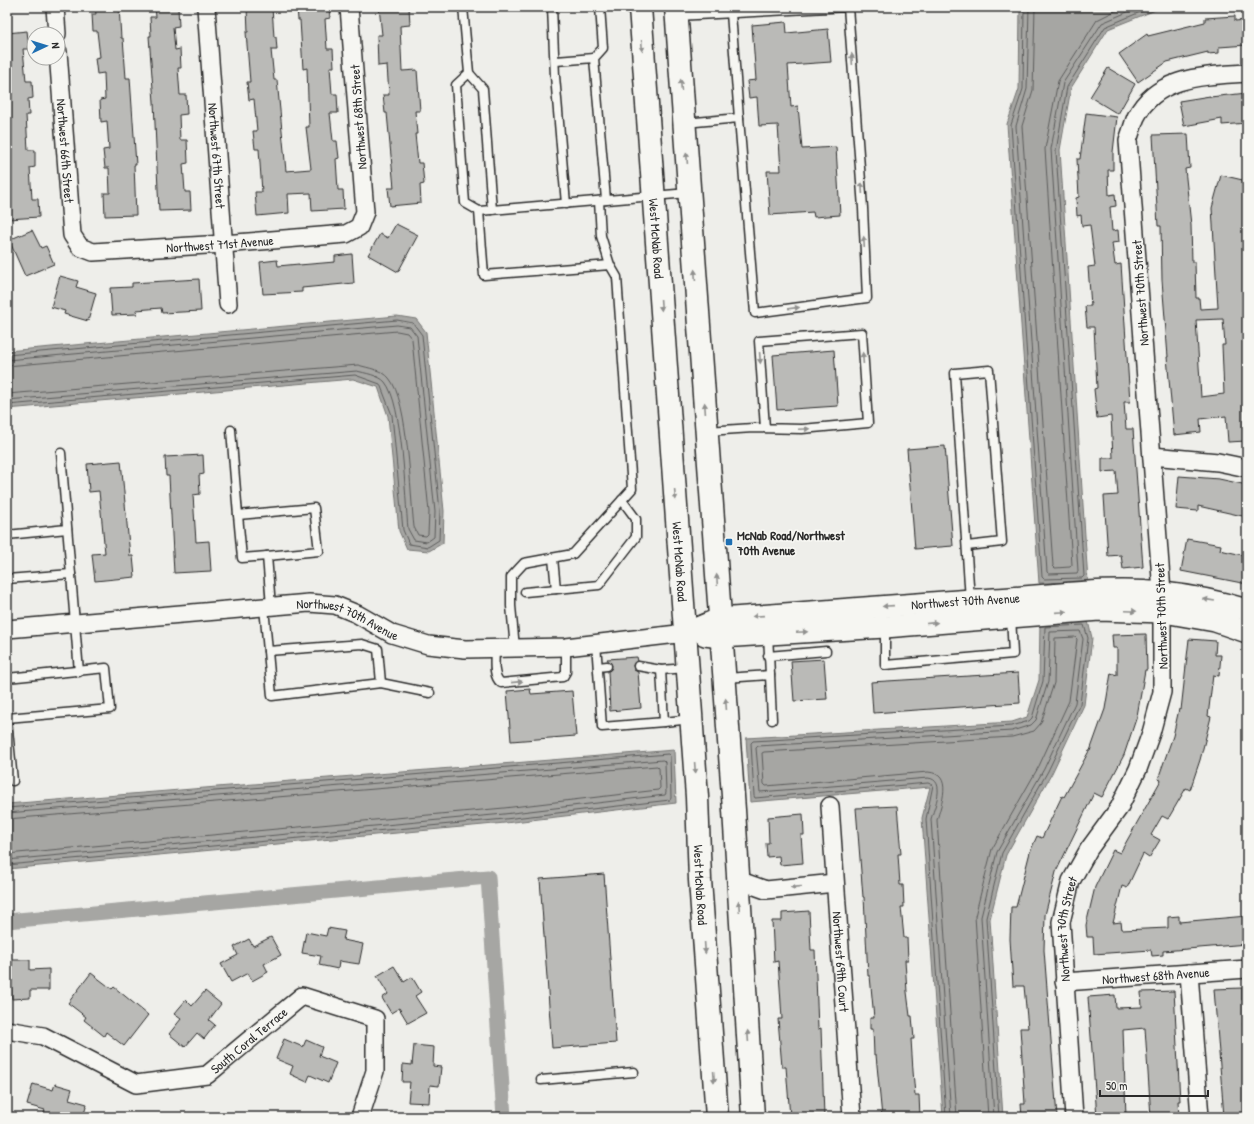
<svg xmlns="http://www.w3.org/2000/svg" width="1254" height="1124" viewBox="0 0 1254 1124" font-family="'Patrick Hand',sans-serif">
<style>
.water{fill:#a6a6a3;stroke:#757573}
.lines{fill:none;stroke-linecap:round;stroke-linejoin:round}
.shore{stroke:#5c5c5b;stroke-width:1}
.canal{stroke:#a6a6a3;stroke-width:15}
.building{fill:#babab7;stroke:#2b2b2b;fill-rule:evenodd}
.service-casing{stroke:#2b2b2b;stroke-width:11}
.minor-casing{stroke:#2b2b2b;stroke-width:20}
.tertiary-casing{stroke:#2b2b2b;stroke-width:24}
.primary-casing{stroke:#2b2b2b;stroke-width:25}
.service{stroke:#f6f6f2;stroke-width:8}
.minor{stroke:#f6f6f2;stroke-width:17}
.tertiary{stroke:#f6f6f2;stroke-width:21}
.primary{stroke:#f6f6f2;stroke-width:22}
.oneway{fill:#90908e}
.poi-dot{fill:#1f6fb2;stroke:#f6f6f2;stroke-width:1.5}
.labels{text-anchor:middle;stroke-width:3.5;stroke-linejoin:round;paint-order:stroke}
.street-label{font-size:13px;fill:#2b2b2b;stroke:#f6f6f2}
.poi-label{font-size:13px;font-weight:bold;fill:#2b2b2b;stroke:#f6f6f2;text-anchor:start}
</style>
<rect width="100%" height="100%" fill="#eeeeea"/>
<filter id="ink" filterUnits="userSpaceOnUse"><feTurbulence type="fractalNoise" baseFrequency=".025" numOctaves="2"/><feDisplacementMap in="SourceGraphic" scale="8" xChannelSelector="R" yChannelSelector="G"/><feConvolveMatrix kernelMatrix="1 2 1 2 8 2 1 2 1" color-interpolation-filters="sRGB"/></filter>
<g filter="url(#ink)">
<!-- water -->
<g class="water">
<path d="M1020,7h143l-55,22 -37,59 -11,62 28,432 -49,1 -32,-459 12,-35z"/>
<path d="M397,316l19,3 10,13 18,179 -1,32 -14,8 -22,-2 -8,-18 -11,-115 -10,-29 -25,-8 -346,30v-58z"/>
<path d="M1088,621l4,17 -8,67 -32,68 -46,82 -16,64 13,198h-60l-21,-299 8,-31 -180,15 -4,-64 266,-16 15,-5 12,-37 1,-58z"/>
<path d="M674,750l2,53 -171,20 -498,46v-65z"/>
</g>
<g class="lines">
<!-- shore -->
<g class="shore">
<path d="M1024,7l-1,82 -12,36 31,452 2,2 38,-1 2,-2 -28,-425 11,-64 38,-60 47,-20"/>
<path d="M1029,7l-2,82 -11,37 31,446 2,2 28,-1 1,-2 -27,-422 12,-66 39,-60 37,-16"/>
<path d="M1035,7l-2,83 -11,36 31,440 2,2 15,-1 2,-2 -27,-416 13,-68 39,-61 26,-13"/>
<path d="M7,355l390,-35 16,3 9,12 18,176 -1,29 -11,7 -19,-3 -6,-14 -11,-115 -12,-31 -25,-9 -348,30"/>
<path d="M7,360l390,-35 13,2 7,9 18,176 -1,25 -7,5 -13,-2 -6,-11c-3,-32 -5,-125 -23,-147 -6,-7 -21,-9 -28,-11l-350,29"/>
<path d="M7,366l390,-35 10,2 5,6 17,173 -1,22 -2,2 -8,-1 -4,-8c-4,-33 -5,-126 -25,-149 -6,-8 -21,-10 -31,-13l-351,29"/>
<path d="M7,808l661,-54 2,2 1,42 -1,2 -165,19 -498,46"/>
<path d="M7,813l656,-53 2,2 1,31 -1,2 -161,19 -497,46"/>
<path d="M7,819l650,-53 2,2 1,20 -2,2 -154,18 -497,46"/>
<path d="M946,1117l-20,-298 7,-34 -5,-2 -173,15 -1,-2 -3,-53 2,-2 259,-15 17,-5 3,-3 11,-37 2,-54 39,-2 4,13 -8,66 -32,67 -46,82 -16,65 13,199"/>
<path d="M951,1117l-20,-298c3,-11 16,-39 -3,-41l-168,14 -4,-44 2,-2 254,-15 19,-6 5,-5 12,-38 2,-50 30,-1 3,8 -8,64 -31,66 -47,83 -16,65 13,200"/>
<path d="M957,1117l-20,-297c4,-16 17,-46 -9,-48l-162,14 -2,-2 -2,-31 2,-1 248,-15 22,-6 7,-8 13,-40 1,-45 20,-1 2,2 -8,62 -30,65 -47,83 -17,67 13,201"/>
</g>
<!-- canal -->
<path class="canal" d="M7,921l481,-44 16,240"/>
</g>
<!-- building -->
<g class="building">
<path d="M95,7h24l2,31h2l3,40h4l6,87h-2l2,50 -31,1 -1,-23h6l-1,-25h-4l-2,-18 6,-1 -2,-28 -6,1 -1,-22 5,-1 -1,-26 -7,1 -2,-16 5,-1 -3,-26h-4l-1,-17h4z"/>
<path d="M155,7l23,1 1,18 -6,1 2,23 5,-1 1,19h-3l2,27h6l1,19 -8,1 1,25h7l1,23 -5,1 2,28h5l1,18 -32,1 -5,-109 -5,-66h2l-1,-19h6z"/>
<path d="M247,7h25l2,30h2l1,13h-6l3,30h3l9,91 25,-2 -5,-42h3l-2,-59 -4,1 -3,-49h-2l-1,-13h32l1,11 -5,1 2,30h6l1,18h-4l2,27h5l1,19h-8l3,28h4l2,17 -3,1 2,31h5l1,19 -32,2 -1,-18 -23,1 1,19 -32,3 -2,-24h7l-3,-43h-4l-2,-18h4l-3,-32 -5,1 -2,-18h3l-4,-50h2z"/>
<path d="M379,7h30l1,18 -10,1 2,45 15,-1 3,41h-5l2,23h-2l3,29h4l2,21 -4,1 1,18 -31,3 -2,-18h6l-7,-75h-2l-2,-18h6l-2,-30 -9,1 -1,-31h5z"/>
<path d="M1235,16v5l12,-1v25l-28,2v6l-11,1v-2l-41,10 -29,20 -19,-28 28,-20 1,2 57,-14v-4z"/>
<path d="M786,22l1,11 41,-4 3,33 -43,3 3,42 7,-1 4,43 34,-2 4,68 -26,2 -1,-5 -43,3 -3,-44h14l-3,-46 -19,1 -2,-29 -8,1 -2,-17 9,-1 -4,-55z"/>
<path d="M27,31l2,18h-6l3,32h6l1,17 -5,1 1,16h-3l2,35h7v17l-5,1 2,31h6l1,18 -31,2 -1,-186z"/>
<path d="M1108,68l27,16 -17,30 -28,-17z"/>
<path d="M1247,93v30l-25,2v-6l-38,7 -5,-25 31,-5v1z"/>
<path d="M1086,113l31,4 -4,35v18h-5l1,25 6,-1 1,12 -6,1 2,24 6,-1 1,12 -7,1 3,22 6,-1 9,138h-6l2,27h7l10,138 -20,2 -2,-14 -13,1 -4,-60 14,-1 -2,-24 -14,1v-14h11l-2,-42 -14,2 -3,-29 3,-1 -3,-61h-7l-2,-21h6l-3,-39 7,-1 -5,-41 -8,1 -1,-11 -4,1 -1,-18 3,-1 -2,-38h3z"/>
<path d="M1188,134l2,34 -5,1 6,56 1,37h3l1,36h3l1,11 18,-1 -6,-100 9,-33 26,6v23l-3,12 3,47v178l-19,1 -2,-26 -26,3 1,13 -27,3 -7,-78h1l-6,-77 -1,-54h-3l-1,-18 -4,-73zM1223,319l2,26h-3l2,49 -23,3 -5,-77z"/>
<path d="M396,224l22,11 -20,37 -30,-17 12,-21 8,4z"/>
<path d="M32,230l9,18 5,-2 8,18 -29,12 -16,-36z"/>
<path d="M352,254l2,29 -52,5v4l-39,2 -3,-32 17,-2 1,6 21,-2v1l36,-3v-6z"/>
<path d="M60,276l18,5 -2,6 20,6 -8,28 -24,-7 1,-3 -14,-4z"/>
<path d="M199,279l2,32 -39,2 -1,-5 -25,2 1,4 -25,1 -2,-27 22,-1v-4z"/>
<path d="M834,350l4,56 -61,4 -4,-55z"/>
<path d="M945,446l8,100 -38,3 -8,-100z"/>
<path d="M203,455l1,19 -5,1 1,19 -7,1 3,47 13,-1 2,30 -37,2 -5,-97h-3l-1,-19z"/>
<path d="M121,461l9,95h3l2,21 -40,4 -3,-27 13,-1 -6,-62 -10,1 -2,-28z"/>
<path d="M1179,476l40,3 28,6v32l-49,-11v5l-22,-2z"/>
<path d="M1187,539l34,6 -1,5 27,6v28l-66,-13z"/>
<path d="M1146,634l1,36h-2l-8,46 -13,39 -22,42 -8,-4 -38,79 -11,43 -1,35 13,167h-35l-1,-13h4l-5,-76h8l-4,-42h-11l-3,-47 1,-32h5l14,-55 7,-16 5,2 20,-42 2,1 25,-46h1l15,-42 6,-36 6,2v-27h-4l-1,-13z"/>
<path d="M1189,639l27,2 -1,14h6l-2,21 -6,-1 -5,41 3,1 -11,43 -10,30 -4,-2 -18,31 -6,-3 -11,19 9,5 -11,18 -6,-4 -16,34 -5,-2 -9,37 8,-1 1,8 46,-2v-11l11,-1v6l68,-6v28l-84,7v4l-11,1 -1,-6 -57,4 -1,-17h-6l-1,-12 9,-38 18,-37 7,3 41,-73 -3,-1 15,-43 6,-27 2,1z"/>
<path d="M637,657l1,4 -5,4 1,5 4,2 3,36 -31,3 -2,-40 4,-5 -5,-7z"/>
<path d="M824,659l3,40 -33,2 -3,-40z"/>
<path d="M1018,673l2,30 -147,10 -2,-31z"/>
<path d="M530,689l1,5 41,-3 4,45 -65,5 -4,-50z"/>
<path d="M897,806l4,48h-3l2,31h3l1,22h-3l3,31h3l1,22h-3l2,32 3,24h2l2,23h-3l2,32 2,24h4l1,22h-38l-6,-62h-2l-1,-26h-3v-11h4l-4,-42h-2l-4,-79h-1l-7,-89z"/>
<path d="M803,814l1,21h-3l2,28 -23,2 -1,-9 -12,1 -1,-14h3l-1,-26z"/>
<path d="M604,874l12,169 -64,5 -12,-169z"/>
<path d="M809,911l2,39h4l3,79 3,-1 3,89h-34l-4,-50h-4l-4,-48h4l-2,-31 -2,-27 -4,1 -2,-41h10v-8z"/>
<path d="M328,928l17,3 -2,9 20,4 -4,20 -20,-3 -1,8 -19,-4 2,-9 -19,-3 4,-21 20,4z"/>
<path d="M271,937l10,18 -17,9 4,8 -16,9 -4,-8 -17,9 -10,-18 17,-9 -4,-8 15,-8 4,7z"/>
<path d="M12,960h18v10l19,-1v21h-19v8l-18,1 -1,-10h-4v-20h5z"/>
<path d="M394,966l10,16 8,-5 9,15 -6,4 11,17 -18,10 -9,-15 -8,5 -9,-15 6,-4 -11,-18z"/>
<path d="M91,973l21,16 2,-2 34,28 -24,31 -18,-14 -2,4 -20,-16 2,-3 -18,-14z"/>
<path d="M1242,988v12h5v22l-4,1 4,35v59h-23l-10,-128z"/>
<path d="M205,991l16,13 -12,16 6,5 -11,14 -7,-6 -12,14 -16,-13 12,-15 -7,-5 12,-14 6,6z"/>
<path d="M1174,991l6,110h-2l1,16h-28l-6,-89 -22,2 3,87h-29l-9,-120 27,-2 1,13 26,-1 -1,-15z"/>
<path d="M284,1039l19,8 3,-7 16,7 -3,9 17,7 -8,20 -18,-8 -3,7 -17,-8 3,-8 -17,-7z"/>
<path d="M414,1045l20,2 -1,19 8,1 -2,19 -9,-1 -1,18 -21,-1 2,-20h-8l1,-18 9,1z"/>
<path d="M33,1084l20,6 2,-6 17,5 -3,10 18,5 -4,13h-40l2,-7 -18,-5z"/>
</g>
<g class="lines">
<defs>
<g id="service">
<path d="M463,7l6,66 -13,12 9,118 14,8 5,64 126,-10 7,12 15,212 -59,65 -49,9 -13,14v29l4,42"/>
<path d="M552,7l3,69 11,128"/>
<path d="M600,7l3,41 -9,10 12,142"/>
<path d="M677,16l171,-9 15,201 4,90 -112,15 -16,-195"/>
<path d="M556,61l38,-3"/>
<path d="M469,73l14,16 9,121"/>
<path d="M685,123l54,-5 -8,-105"/>
<path d="M599,201l2,35 9,29"/>
<path d="M479,211l209,-18"/>
<path d="M231,430l7,85 76,-7 5,43 -52,5 4,50"/>
<path d="M707,431l46,-3 49,1 66,-6 -6,-90 -103,8 6,87"/>
<path d="M61,453l18,219"/>
<path d="M238,515l4,43 25,-2"/>
<path d="M7,535l60,-6"/>
<path d="M967,546l35,-4 -13,-172 -34,3 15,227"/>
<path d="M553,558l3,31"/>
<path d="M7,579l64,-5"/>
<path d="M525,592l74,-7 37,-48v-18l-14,-19"/>
<path d="M264,607l8,89 109,-13 49,10"/>
<path d="M885,627v38l128,-11 -2,-38"/>
<path d="M768,634l2,41"/>
<path d="M596,643l6,84 62,-5 -3,-52"/>
<path d="M495,648c0,11 -3,28 6,35l62,-6 3,-5v-25"/>
<path d="M268,651l94,-7 16,5 3,34"/>
<path d="M768,656l58,-5"/>
<path d="M638,666l23,4 26,-2"/>
<path d="M598,667l9,-1"/>
<path d="M7,678l99,-10 4,41 -103,9"/>
<path d="M726,678l44,-3 2,45"/>
<path d="M7,719l6,62"/>
<path d="M664,722l27,-3"/>
<path d="M541,1080l93,-8"/>
</g>
<g id="minor">
<path d="M55,7l2,27"/>
<path id="s1" d="M206,7l22,297"/>
<path id="s2" d="M58,52l14,183 8,12 13,5 130,-8 123,-10 13,-7 6,-15 -16,-205"/>
<path d="M1152,456l66,6 29,6"/>
<path id="s3" d="M7,629l302,-26 26,2 22,9 35,20 36,11 37,4 101,-2 120,-14"/>
<path id="s4" d="M830,806l22,311"/>
<path d="M738,880l28,10 69,-7"/>
<path d="M1189,973l11,144"/>
<path id="s5" d="M1064,982l183,-13"/>
<path id="s6" d="M7,1030l36,6 93,48 71,-9 95,-79 73,23v52l-15,46"/>
<path id="s7" d="M1074,1117l-13,-195 10,-41 18,-32 30,-41 19,-39 13,-36 11,-41v-100l-34,-452c3,-7 5,-16 8,-23 21,-42 71,-41 111,-44"/>
</g>
<g id="tertiary">
<path id="s8" d="M686,633l33,-14 252,-19c62,-1 130,-14 192,-7 29,3 57,9 84,17"/>
<path d="M705,635l16,2 164,-10 214,-17 65,2 51,9 32,11"/>
</g>
<g id="primary">
<path id="s9" d="M640,7l57,790 3,83 17,237"/>
<path d="M676,7l58,803 19,307"/>
</g>
</defs>
<!-- service casing -->
<use href="#service" class="service-casing"/>
<!-- minor casing -->
<use href="#minor" class="minor-casing"/>
<!-- tertiary casing -->
<use href="#tertiary" class="tertiary-casing"/>
<!-- primary casing -->
<use href="#primary" class="primary-casing"/>
<!-- service -->
<use href="#service" class="service"/>
<!-- minor -->
<use href="#minor" class="minor"/>
<!-- tertiary -->
<use href="#tertiary" class="tertiary"/>
<!-- primary -->
<use href="#primary" class="primary"/>
</g>
<!-- one-way arrows -->
<defs><path id="oneway-solid" d="M-6-.8H1V-3.2L6.5 0L1 3.2V.8H-6Z"/></defs>
<g class="oneway">
<use href="#oneway-solid" transform="translate(642 46) rotate(86)"/>
<use href="#oneway-solid" transform="translate(852 59) rotate(-94)"/>
<use href="#oneway-solid" transform="translate(681 85) rotate(-94)"/>
<use href="#oneway-solid" transform="translate(687 158) rotate(-94)"/>
<use href="#oneway-solid" transform="translate(862 188) rotate(-94)"/>
<use href="#oneway-solid" transform="translate(864 242) rotate(-93)"/>
<use href="#oneway-solid" transform="translate(695 275) rotate(-94)"/>
<use href="#oneway-solid" transform="translate(661 305) rotate(86)"/>
<use href="#oneway-solid" transform="translate(794 308) rotate(-7)"/>
<use href="#oneway-solid" transform="translate(760 358) rotate(86)"/>
<use href="#oneway-solid" transform="translate(863 358) rotate(-94)"/>
<use href="#oneway-solid" transform="translate(705 408) rotate(-94)"/>
<use href="#oneway-solid" transform="translate(804 429) rotate(-3)"/>
<use href="#oneway-solid" transform="translate(675 495) rotate(86)"/>
<use href="#oneway-solid" transform="translate(717 580) rotate(-94)"/>
<use href="#oneway-solid" transform="translate(1209 600) rotate(-171)"/>
<use href="#oneway-solid" transform="translate(888 606) rotate(176)"/>
<use href="#oneway-solid" transform="translate(1131 611) rotate(2)"/>
<use href="#oneway-solid" transform="translate(1061 612) rotate(-4)"/>
<use href="#oneway-solid" transform="translate(758 616) rotate(176)"/>
<use href="#oneway-solid" transform="translate(932 623) rotate(-5)"/>
<use href="#oneway-solid" transform="translate(802 632) rotate(-3)"/>
<use href="#oneway-solid" transform="translate(517 682) rotate(-6)"/>
<use href="#oneway-solid" transform="translate(726 704) rotate(-94)"/>
<use href="#oneway-solid" transform="translate(695 768) rotate(86)"/>
<use href="#oneway-solid" transform="translate(796 887) rotate(175)"/>
<use href="#oneway-solid" transform="translate(739 906) rotate(-94)"/>
<use href="#oneway-solid" transform="translate(705 948) rotate(86)"/>
<use href="#oneway-solid" transform="translate(748 1036) rotate(-94)"/>
<use href="#oneway-solid" transform="translate(714 1077) rotate(86)"/>
</g>
</g>
<!-- markers -->
<rect class="poi-dot" x="725" y="538" width="8" height="8" rx="2"/>
<g class="labels">
<!-- street labels -->
<g class="street-label">
<text transform="translate(358 117) rotate(-94)" y="5">Northwest 68th Street</text>
<text dy="5" stroke="none"><textPath href="#s2" startOffset="99">Northwest 66th Street</textPath></text>
<text dy="5" stroke="none"><textPath href="#s1" startOffset="149">Northwest 67th Street</textPath></text>
<text dy="5" stroke="none"><textPath href="#s9" startOffset="232">West McNab Road</textPath></text>
<text dy="5" stroke="none"><textPath href="#s2" startOffset="339">Northwest 71st Avenue</textPath></text>
<text transform="translate(1140 293) rotate(-94)" y="5">Northwest 70th Street</text>
<text dy="5" stroke="none"><textPath href="#s9" startOffset="556">West McNab Road</textPath></text>
<text dy="5" stroke="none"><textPath href="#s8" startOffset="283">Northwest 70th Avenue</textPath></text>
<text transform="translate(1161 616) rotate(-92)" y="5">Northwest 70th Street</text>
<text dy="5" stroke="none"><textPath href="#s3" startOffset="345">Northwest 70th Avenue</textPath></text>
<text dy="5" stroke="none"><textPath href="#s9" startOffset="880">West McNab Road</textPath></text>
<text dy="5" stroke="none"><textPath href="#s7" startOffset="189">Northwest 70th Street</textPath></text>
<text dy="5" stroke="none"><textPath href="#s4" startOffset="156">Northwest 69th Court</textPath></text>
<text dy="5" stroke="none"><textPath href="#s5" startOffset="92">Northwest 68th Avenue</textPath></text>
<text dy="5" stroke="none"><textPath href="#s6" startOffset="267">South Coral Terrace</textPath></text>
</g>
<!-- poi labels -->
<g class="poi-label">
<text x="737" y="540">McNab Road/Northwest<tspan x="737" dy="15">70th Avenue</tspan></text>
</g>
</g>
<!-- margin -->
<rect width="1254" height="1124" fill="none" stroke="#f6f6f2" stroke-width="24"/>
<rect x="12" y="12" width="1230" height="1100" fill="none" stroke="#2b2b2b" stroke-width="1.5" filter="url(#ink)"/>
<!-- north arrow -->
<g transform="translate(46 46) rotate(86)"><circle r="19" fill="#f6f6f2" stroke="#a5a5a2"/>
<path d="M0-3L7 15L0 10L-7 15Z" fill="#1f6fb2"/>
<text y="-6" font-size="11" font-weight="bold" text-anchor="middle" fill="#2b2b2b">N</text>
</g>
<!-- scale -->
<path d="M1100 1090v6h108v-6" fill="none" stroke="#2b2b2b" stroke-width="2"/>
<text x="1106" y="1090" font-size="12" fill="#2b2b2b" stroke="#f6f6f2" stroke-width="3" paint-order="stroke">50 m</text>
</svg>
